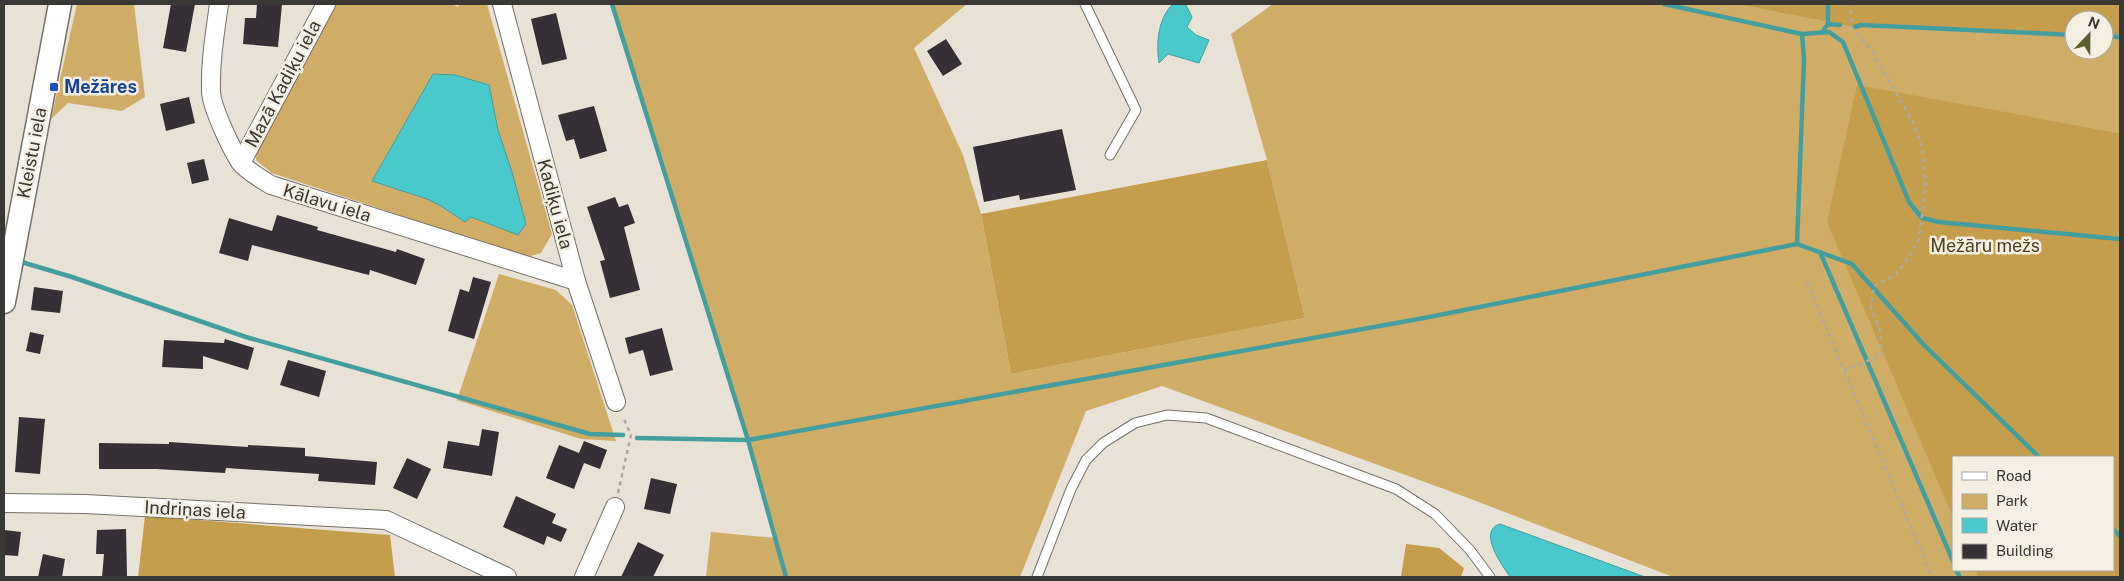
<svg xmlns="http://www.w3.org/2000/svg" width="2124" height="581" viewBox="0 0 2124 581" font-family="'Public Sans',sans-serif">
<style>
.green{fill:#d0ad67}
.forest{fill:#c59e4d}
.water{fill:#4ac9cc;stroke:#459e9e}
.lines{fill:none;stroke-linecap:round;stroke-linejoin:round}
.stream{stroke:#459e9e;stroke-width:4.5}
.building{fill:#362f36}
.service-casing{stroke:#767168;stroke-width:11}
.minor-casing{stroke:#767168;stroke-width:20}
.tertiary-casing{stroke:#767168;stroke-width:25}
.path{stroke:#aea9a1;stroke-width:2.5;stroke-dasharray:4 4;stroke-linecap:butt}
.service{stroke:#fff;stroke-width:9}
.minor{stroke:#fff;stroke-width:18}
.tertiary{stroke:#fff;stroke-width:22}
.transit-dot{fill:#1a4fb4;stroke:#f4eee3;stroke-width:2}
.labels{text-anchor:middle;stroke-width:5;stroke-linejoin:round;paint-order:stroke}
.street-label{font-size:18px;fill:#3a3834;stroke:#f4eee3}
.transit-label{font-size:18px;font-weight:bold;fill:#164399;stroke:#f4eee3;text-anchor:start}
.park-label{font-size:18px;fill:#53421f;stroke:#f4eee3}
</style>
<rect width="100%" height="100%" fill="#e7e1d6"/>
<!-- green -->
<g class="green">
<path d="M77,4h57l11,93 -23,14 -54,-8 -17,16z"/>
<path d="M333,4h119l6,3 2,-3h27l65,230 -11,19 -14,4 -255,-84 -16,-13 1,-14z"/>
<path d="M612,4h355l-53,44 49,107 18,59 30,160 294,-56 -38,-158 -36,-126 42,-30h462l117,23 222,8v15h30v-14l16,1v96l-263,-47 96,431v53h22l3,7h-305l-210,-81 -301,-110 -76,25 -66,166h-314l5,-45 65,6 -28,-98z"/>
<path d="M499,274l57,16 16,15 44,136 -35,-2 -124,-39z"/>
</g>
<!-- forest -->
<g class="forest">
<path d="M1735,4h385v33l-16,-1v-16h-30v15l-222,-8z"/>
<path d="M1857,85l263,48v444h-142l-3,-7h138v-113h-160v60l-126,-295z"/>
<path d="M1267,160l38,158 -294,56 -30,-160z"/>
<path d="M145,516l245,19 5,42h-257z"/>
<path d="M1406,544l33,4 25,20 -3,9h-60z"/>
</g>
<!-- water -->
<g class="water">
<path d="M1173,4l13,1 6,12 -5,10 9,8 13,5 -10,23 -31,-9 -9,9c-3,-20 -1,-45 14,-59z"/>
<path d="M433,74l22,1 34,10 9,45 14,42 14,52 -8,11 -47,-18 -6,5 -24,-16 -14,-7 -55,-18z"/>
<path d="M1500,524l145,53h-135c-8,-12 -33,-46 -10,-53z"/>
</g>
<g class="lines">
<!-- stream -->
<g class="stream">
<path d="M612,4l136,436 38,137"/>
<path d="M1664,4l138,30 2,25 -7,185"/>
<path d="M1828,24l12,1"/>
<path d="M1855,27l6,-2 213,10"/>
<path d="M1822,32l6,-8v-20"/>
<path d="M1802,34l27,-2 14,10 66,160 13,16 17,4 181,17"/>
<path d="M2104,36l16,1"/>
<path d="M1820,252l133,309"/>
<path d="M18,261l54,16 174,60 344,97 33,1"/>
<path d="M637,438l111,2 676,-122 373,-74 55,20 72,81 115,112"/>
<path d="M2113,529l7,7"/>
<path d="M1956,570l4,7"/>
</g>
</g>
<!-- building -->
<g class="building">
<path d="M171,4h24l-9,48 -23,-4z"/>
<path d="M257,4h25l-4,43 -35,-3 2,-26h11z"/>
<path d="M556,13l11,46 -25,6 -11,-46z"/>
<path d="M946,39l16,25 -19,12 -16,-25z"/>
<path d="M189,97l6,26 -29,8 -6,-27z"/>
<path d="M594,106l13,45 -27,8 -6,-20 -8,2 -8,-26z"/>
<path d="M1062,129l14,61 -56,10 -1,-5 -35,7 -11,-55z"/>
<path d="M204,159l5,21 -17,4 -5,-21z"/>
<path d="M615,197l4,10 9,-3 7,19 -11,4 16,63 -30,8 -10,-37 5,-1 -18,-53z"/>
<path d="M277,215l41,12 -1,3 79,22 1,-3 28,10 -9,26 -46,-15 -1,5 -117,-30 -4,16 -29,-8 10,-35 43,13z"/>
<path d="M473,277l18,5 -17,57 -26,-8 12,-42 9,3z"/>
<path d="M34,287l29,4 -3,22 -29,-3z"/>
<path d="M662,328l11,42 -23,6 -7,-26 -14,4 -4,-16z"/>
<path d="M30,332l14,3 -4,19 -14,-3z"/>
<path d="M225,339l29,9 -6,22 -45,-14v13l-41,-2 2,-27 60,3z"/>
<path d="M288,360l38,11 -7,26 -39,-12z"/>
<path d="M19,417l26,2 -5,55 -25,-2z"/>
<path d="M482,429l17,3 -7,44 -49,-8 5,-27 31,5z"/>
<path d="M584,441l23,9 -7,19 -16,-6 -10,26 -28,-11 13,-33 20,8z"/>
<path d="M169,442l79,5v-2l57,3v8l72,6 -2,23 -57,-4 1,-7 -93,-6 -1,5 -69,-4h-57v-26l70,1z"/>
<path d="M407,458l24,11 -14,30 -24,-11z"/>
<path d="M651,478l26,6 -7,30 -26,-5z"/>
<path d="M516,496l40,18 -4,9 15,6 -6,13 -14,-6 -3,9 -41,-18z"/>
<path d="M126,529l1,48h-25l2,-23h-8l1,-24z"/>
<path d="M4,530l17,2 -3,24 -14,-1z"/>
<path d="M638,542l26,13 -11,22h-32z"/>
<path d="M43,554l22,5 -3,18h-24z"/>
</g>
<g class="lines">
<defs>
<g id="service">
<path d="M1085,4l51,106 -26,45"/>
<path d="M1037,577l34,-88 15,-29 17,-17 32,-20 32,-8 39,3 190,71 39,25 35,36 20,27"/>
</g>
<g id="minor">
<path d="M219,4c-4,29 -9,58 -8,88 1,16 20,56 29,70 7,9 21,17 31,23l305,96"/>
<path d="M502,4l74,277 40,121"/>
<path d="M241,163l85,-159"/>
<path d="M4,503l81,1 301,16 121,57"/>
<path d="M584,577l31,-70"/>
</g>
<path id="tertiary" d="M4,302l56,-298"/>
</defs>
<!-- service casing -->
<use href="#service" class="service-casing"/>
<!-- minor casing -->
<use href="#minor" class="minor-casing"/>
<!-- tertiary casing -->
<use href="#tertiary" class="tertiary-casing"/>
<!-- path -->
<g class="path">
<path d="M1807,282l125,295"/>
<path d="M1844,370l38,-15 -2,-25 -9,-23 3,-21 21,-11 10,-12 14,-24 7,-56 -5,-40 -8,-21 -40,-69 -21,-26 -2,-23"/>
<path d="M618,493l13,-58 -8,-18"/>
</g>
<!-- service -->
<use href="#service" class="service"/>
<!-- minor -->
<use href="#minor" class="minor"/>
<!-- tertiary -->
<use href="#tertiary" class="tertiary"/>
</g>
<!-- markers -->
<rect class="transit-dot" x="49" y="82" width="10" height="10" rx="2.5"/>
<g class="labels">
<!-- street labels -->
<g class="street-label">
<text transform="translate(283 84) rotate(-62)" y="6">Mazā Kadiķu iela</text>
<text transform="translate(32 153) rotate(-79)" y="6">Kleistu iela</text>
<text transform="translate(327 203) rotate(17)" y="6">Kālavu iela</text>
<text transform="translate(555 204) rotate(75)" y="6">Kadiķu iela</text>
<text transform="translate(195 510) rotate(3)" y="6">Indriņas iela</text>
</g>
<!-- transit labels -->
<g class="transit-label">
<text x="64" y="93">Mežāres</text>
</g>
<!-- park labels -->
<g class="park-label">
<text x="1985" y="252">Mežāru mežs</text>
</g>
</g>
<!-- border -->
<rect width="2124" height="581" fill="none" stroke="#3a3834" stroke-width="10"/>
<!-- legend -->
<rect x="1952" y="456" width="162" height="115" fill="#f4eee3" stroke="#aaa59d"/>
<rect x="1962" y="472" width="25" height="8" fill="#ffffff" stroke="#aaa59d"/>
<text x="1996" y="481" font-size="15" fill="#3a3834">Road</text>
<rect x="1962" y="494" width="25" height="15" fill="#d0ad67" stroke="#aaa59d"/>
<text x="1996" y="506" font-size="15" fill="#3a3834">Park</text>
<rect x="1962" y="518" width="25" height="15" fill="#4ac9cc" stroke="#aaa59d"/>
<text x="1996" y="531" font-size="15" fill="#3a3834">Water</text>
<rect x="1962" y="544" width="25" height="15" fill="#362f36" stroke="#aaa59d"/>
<text x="1996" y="556" font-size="15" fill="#3a3834">Building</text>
<!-- north arrow -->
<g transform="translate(2089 35) rotate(22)"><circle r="24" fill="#f4eee3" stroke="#aaa59d"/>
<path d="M0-4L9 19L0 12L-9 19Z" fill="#595e2c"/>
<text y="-8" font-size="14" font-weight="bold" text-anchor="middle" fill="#3a3834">N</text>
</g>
</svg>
